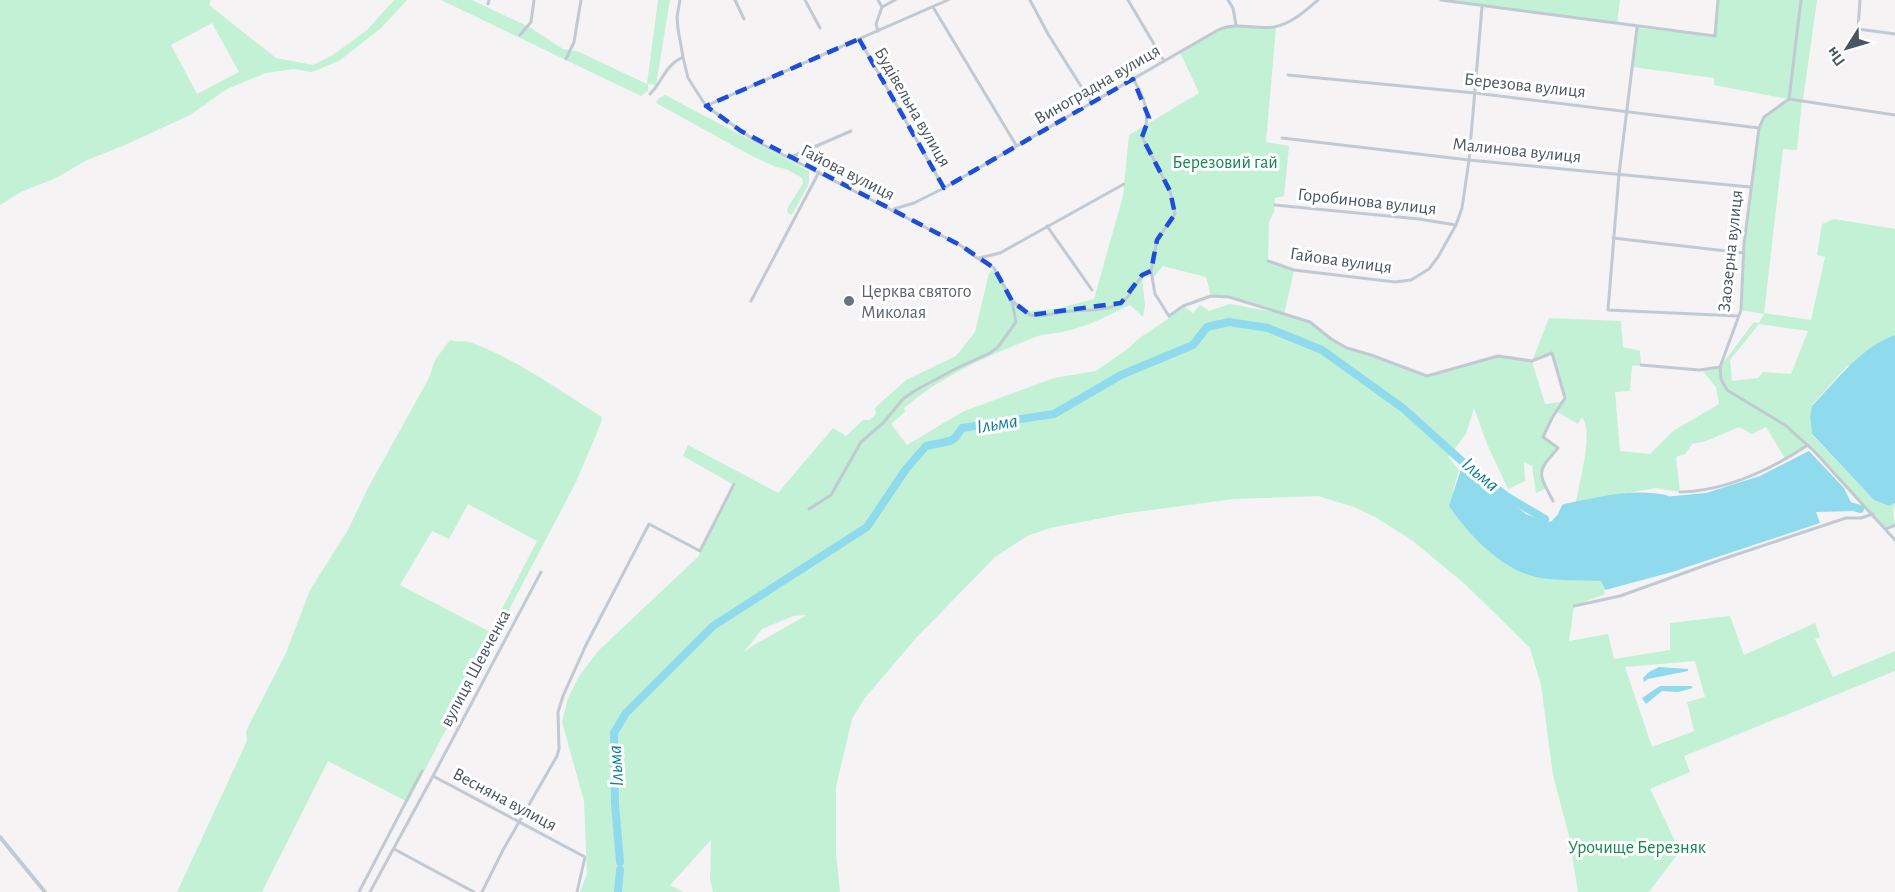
<svg xmlns="http://www.w3.org/2000/svg" width="1895" height="892" viewBox="0 0 1895 892" font-family="'Alegreya Sans',sans-serif">
<style>
.green{fill:#c3f1d5;fill-rule:evenodd}
.water{fill:#90daee}
.lines{fill:none;stroke-linecap:round;stroke-linejoin:round}
.river{stroke:#90daee;stroke-width:8}
.minor{stroke:#c1cad2;stroke-width:3}
.tertiary{stroke:#c1cad2;stroke-width:4}
.marked{fill:none;stroke:#1d4ed8;stroke-width:4.5;stroke-dasharray:12 8;stroke-linejoin:round}
.worship-dot{fill:#6b7280;stroke:#fff;stroke-width:2}
.labels{text-anchor:middle;stroke-width:6;stroke-linejoin:round;paint-order:stroke}
.street-label{font-size:18px;fill:#4a5661;stroke:#fff}
.park-label{font-size:18px;fill:#17864f;stroke:#fff}
.worship-label{font-size:18px;fill:#5b616d;stroke:#fff;text-anchor:start}
.water-label{font-size:20px;font-style:italic;fill:#0c7c9b;stroke:#fff}
</style>
<rect width="100%" height="100%" fill="#f5f3f3"/>
<!-- green -->
<g class="green">
<path d="M0,0h211l-2,5 67,53 37,7 20,-10 34,-25 27,-30h13l-26,28 -42,33 -27,11 -19,-3 -27,4 -39,16 -37,26 -65,30 -38,15 -31,18 -35,14 -21,13zM212,23l27,49 -42,22 -26,-49z"/>
<path d="M441,0h31l59,28 32,21 14,2 70,33 11,-84h12l-14,85 -8,-1v7l-7,5z"/>
<path d="M1443,0h177l-3,24z"/>
<path d="M1719,0h98l-14,100 -4,-1 3,2 -5,49 -14,-1 -19,164 47,7 14,-63 -8,-2 5,-31 12,-5 61,10v106c-17,7 -31,17 -44,31h-4l-35,39 -2,11 2,19 62,65 15,6 6,-3 -2,9 2,13 -9,4 -78,-83 -22,14 -20,-33 -14,7 -13,-7 -33,14 -14,3 -7,10 -9,3 4,35 -24,-4 -80,14c3,-20 18,-69 6,-85l-4,7 -22,-13 -13,26 15,11c-14,16 -22,19 -11,40l-11,5 -4,-27 -8,-4 1,19 -17,8 -21,-45 -13,-36 -8,26 -18,23 11,13 -6,21 1,12 24,38 24,17 99,21 4,15 -31,12 -5,35 39,-7 6,25 56,-9v-27l60,-7 14,39 71,-32 5,14 -5,2 18,38 62,-26v20l-211,85 6,16 -40,17 30,62 -31,41h-71l-9,-56 -16,-61 -12,-90 -11,-37 -64,-63 -53,-44 -38,-24 -21,-10 -36,-11 -84,3 -106,14 -78,15 -23,8 -32,21 -78,80 -53,62 -12,20 -16,68v67l4,38h-127l-3,-12 1,-40 -41,45 13,7h-103l7,-18 -3,-73 -22,-79 6,-24 10,-20 20,-27 100,-94 36,-72 -51,-29 5,-11 90,48 55,-65 13,8 17,-16h7l6,-6 -1,-6 31,-28 50,-24 19,-24 14,-59 7,-5 19,33 15,10 26,-2 38,-10 29,-103 6,-61 70,-42 -19,-41 48,-27 48,2 -10,115 23,4 -5,50 -9,2 -1,14 -5,10 -1,39 26,9 -10,45 26,7 37,26 80,28 71,-20 34,5 17,-43 72,3 2,26 17,4 1,14 -9,1 -2,25 -15,1 5,59 30,3 23,-23 46,-27 -3,-17 -14,-17 18,-3 34,-45 5,1 5,-9 -23,-4 3,-66 15,-116 5,-11 24,-18 -74,-14v-7l-82,-11 5,-39 77,8zM1163,266l43,11 5,19 32,4 36,13 -49,-9 -21,7 -9,-6 -7,8 -10,-7 -14,10 -1,3 -30,20 -9,9 -33,23 -42,7 -92,34 -55,33 -16,-21 14,-12 -1,-4c40,-34 86,-53 134,-72 9,-3 19,-2 28,-5 23,-5 43,-16 64,-26l13,12 2,-11 -3,-31 9,-4 2,7zM1759,324l49,7 -17,43 -28,-2 -5,6 -26,3 -2,-21zM1552,354l13,44 -3,4 -17,2 -13,-43zM807,615l-53,30 -10,7 18,-23 31,-13zM1695,661l10,36 -18,5 7,29 -42,16 -27,-80z"/>
<path d="M665,95l144,76v12l-17,32 -4,-2 -1,-4 16,-26 -1,-5 -16,-9 -10,-2 -24,-11 -96,-53 2,-4z"/>
<path d="M450,340c9,3 15,0 22,3 45,16 89,49 130,74l-1,6 -25,59 -168,320 -80,-41 -66,131h-85l70,-151 -1,-10 40,-78 24,-63 38,-60 21,-44 60,-108 6,-18zM468,504l69,37 -47,91 -90,-47 32,-54 17,8z"/>
</g>
<!-- water -->
<g class="water">
<path d="M1895,335v168l-6,3 -15,-6 -62,-66 -2,-18 2,-10c25,-26 49,-59 83,-71z"/>
<path d="M1809,451l35,37 11,23 -39,1 4,11 -148,49 -67,18 -4,-9c-20,-1 -41,0 -60,-3 -38,-6 -72,-43 -92,-72l13,-40 28,19 36,29 20,8 17,-2v-9l24,-7 119,-11 54,-17z"/>
<path d="M1659,667l29,2v2l-40,8 -4,3 -1,-4 6,-6z"/>
<path d="M1660,686h31l2,2 -15,4 -16,-1 -16,13 -4,-6z"/>
</g>
<g class="lines">
<!-- river -->
<g class="river">
<path d="M1844,504l16,5"/>
<path d="M1556,522l5,-5 4,-9c32,-7 69,-16 100,-9"/>
<path d="M620,862l-5,-58 -1,-71 12,-20 87,-87 154,-99 39,-58 20,-23 24,-5 5,-3 7,-10 92,-14 67,-39 72,-30 14,-18 22,-5 39,6 54,22 82,59 60,54 42,33 39,23"/>
<path d="M618,892l2,-22"/>
</g>
<!-- minor -->
<g class="minor">
<path d="M680,0l-3,17 1,12 5,28 5,21 18,28 48,34 206,105 17,13 17,10 18,33 4,21 -18,25 -8,6 -33,15 -41,22 -13,9 -20,24 -22,19 -30,53 -22,14"/>
<path d="M735,0l9,19"/>
<path d="M805,0l15,28"/>
<path d="M878,0l4,7 -6,17 2,7"/>
<path d="M1030,0l18,34 43,68"/>
<path d="M1128,0l36,61"/>
<path d="M1228,0l5,8 3,17"/>
<path d="M1441,0l274,36 3,-36"/>
<path d="M1860,0l-2,29 37,5"/>
<path d="M488,4l1,-4"/>
<path d="M882,7l13,-7"/>
<path d="M933,7l83,138"/>
<path d="M1637,28l-18,146 -11,136 130,6"/>
<path d="M520,35l11,-13 3,-22"/>
<path d="M859,39l85,149"/>
<path d="M566,59l8,-17 7,-42"/>
<path d="M1288,75l187,18 284,35"/>
<path d="M1133,79c12,18 19,38 9,58l28,54 5,23 -18,26 -6,31"/>
<path d="M650,94c13,-13 15,-29 33,-37"/>
<path d="M1789,99l-25,18 -5,11 -15,116 -3,66 -21,57 1,12 6,11 58,35 29,26 81,89"/>
<path d="M1789,99l106,16"/>
<path d="M1789,99l12,-99"/>
<path d="M706,106l242,-106"/>
<path d="M1282,138l187,22 281,27"/>
<path d="M791,157l60,-26"/>
<path d="M1275,205l144,14 37,6"/>
<path d="M894,209l20,-6 30,-15 274,-158c19,-9 36,0 56,-3 17,-3 31,-16 44,-27"/>
<path d="M1047,226l45,64"/>
<path d="M1613,238l131,15"/>
<path d="M979,258l21,-5 124,-69"/>
<path d="M1268,261l26,9 101,12 16,-2 18,-11 9,-12 18,-32 6,-17 7,-48 13,-153"/>
<path d="M751,301l68,-129"/>
<path d="M1012,301c6,4 13,12 19,14 11,3 22,-2 33,-3 19,-3 43,1 59,-11 13,-9 11,-23 28,-30l4,23 14,22 14,-10 28,-10 18,1 81,25 21,17 16,9 24,7 56,21 71,-20 34,5 20,-8 13,45 -13,20 -9,19 15,11c-22,25 -20,24 -5,53"/>
<path d="M1641,365l58,5 21,-3"/>
<path d="M1680,492c46,-1 90,-22 128,-47"/>
<path d="M1886,529l9,-4"/>
<path d="M1574,606l46,-10 100,-36 126,-42h15l12,-4"/>
<path d="M433,776l108,-204"/>
<path d="M394,849l80,43"/>
<path d="M359,892l63,-121"/>
<path d="M370,892l63,-116 152,81 -8,35"/>
<path d="M482,892l21,-42 54,-94 2,-7 -1,-37 5,-16 23,-51 63,-121 51,27 34,-67"/>
</g>
<!-- tertiary -->
<path class="tertiary" d="M0,837l45,55"/>
</g>
<!-- marked area -->
<path class="marked" d="M859,39l85,149 189,-109 16,39 -7,19 28,54 5,23 -18,26 -6,31 -9,4 -21,28 -91,12 -18,-14 -18,-33 -34,-23 -219,-114 -35,-25z"/>
<!-- markers -->
<circle class="worship-dot" cx="849" cy="301" r="6"/>
<g class="labels">
<!-- street labels -->
<g class="street-label">
<text transform="translate(1097 84) rotate(-30)" y="6">Виноградна вулиця</text>
<text transform="translate(1525 85) rotate(6)" y="6">Березова вулиця</text>
<text transform="translate(913 107) rotate(60)" y="6">Будівельна вулиця</text>
<text transform="translate(1517 150) rotate(6)" y="6">Малинова вулиця</text>
<text transform="translate(848 172) rotate(27)" y="6">Гайова вулиця</text>
<text transform="translate(1367 201) rotate(6)" y="6">Горобинова вулиця</text>
<text transform="translate(1730 251) rotate(-84)" y="6">Заозерна вулиця</text>
<text transform="translate(1341 260) rotate(8)" y="6">Гайова вулиця</text>
<text transform="translate(475 668) rotate(-62)" y="6">вулиця Шевченка</text>
<text transform="translate(505 799) rotate(28)" y="6">Весняна вулиця</text>
</g>
<!-- park labels -->
<g class="park-label">
<text x="1225" y="168">Березовий гай</text>
<text x="1637" y="853">Урочище Березняк</text>
</g>
<!-- worship labels -->
<g class="worship-label">
<text x="861" y="297">Церква святого<tspan x="861" dy="21">Миколая</tspan></text>
</g>
<!-- water labels -->
<g class="water-label">
<text transform="translate(997 423) rotate(-9)" y="7">Ільма</text>
<text transform="translate(1481 474) rotate(40)" y="7">Ільма</text>
<text transform="translate(615 766) rotate(-93)" y="7">Ільма</text>
</g>
</g>
<!-- north arrow -->
<g transform="translate(1847 48) rotate(233)" stroke="#ffffff" stroke-width="4.5" paint-order="stroke">
<path d="M0-4.5L10 22L0 15L-10 22Z" fill="#4a5661"/>
<text y="-9" font-size="16" font-weight="bold" text-anchor="middle" fill="#4a5661">Пн</text>
</g>
</svg>
